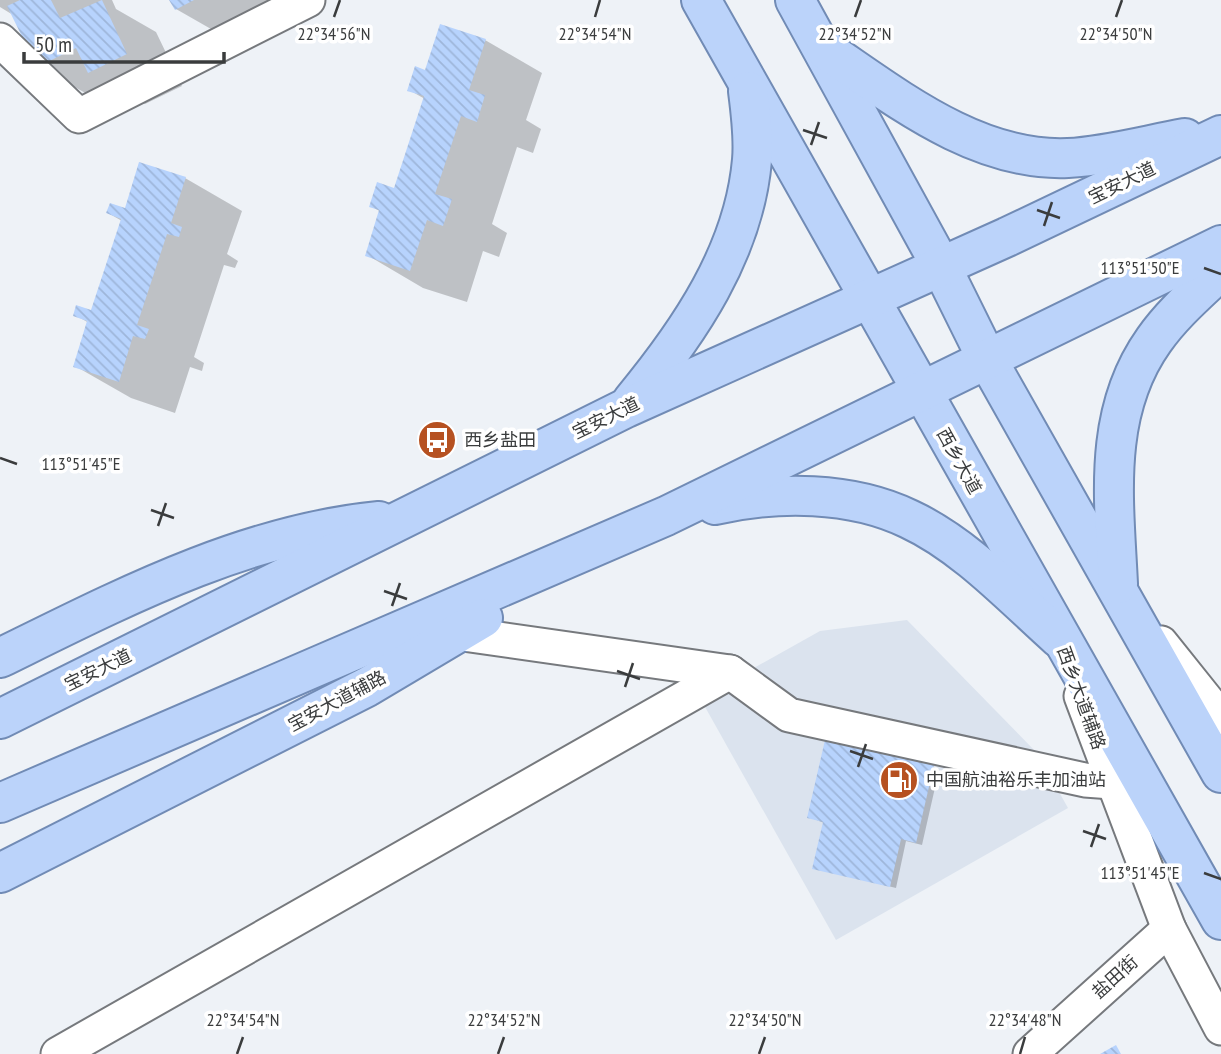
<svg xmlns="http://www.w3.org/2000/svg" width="1221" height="1054" viewBox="0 0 1221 1054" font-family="'PT Sans Narrow','Noto Sans SC',sans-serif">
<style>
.built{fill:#dbe3ee}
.shadow{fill:#0003}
.building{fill:url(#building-back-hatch)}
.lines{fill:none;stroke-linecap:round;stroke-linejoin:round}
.minor-casing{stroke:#76797d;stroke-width:37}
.major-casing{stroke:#718bb5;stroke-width:42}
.minor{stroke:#fff;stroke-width:33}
.major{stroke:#bbd3fa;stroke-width:38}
.ticks{fill:none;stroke:#3a3c3d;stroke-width:2.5}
.labels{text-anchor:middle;stroke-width:7;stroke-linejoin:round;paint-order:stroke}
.street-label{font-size:18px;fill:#3a3c3d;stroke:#fff}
.poi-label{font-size:18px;fill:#3a3c3d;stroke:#fff;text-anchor:start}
.ticks-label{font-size:18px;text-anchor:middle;fill:#3a3c3d;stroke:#fff;stroke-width:7;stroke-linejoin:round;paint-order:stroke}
</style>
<defs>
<pattern id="building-back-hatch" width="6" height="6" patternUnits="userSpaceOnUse" patternTransform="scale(1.75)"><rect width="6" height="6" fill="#b7d3fd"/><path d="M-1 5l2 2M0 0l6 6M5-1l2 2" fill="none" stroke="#9eb6da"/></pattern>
</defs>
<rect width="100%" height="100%" fill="#eef2f7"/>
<!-- built -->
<path class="built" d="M907,620l130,133 31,55 -232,132 -136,-242 120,-67z"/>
<!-- shadow -->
<g class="shadow">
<path d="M0,0h112l4,9 40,23 26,54 -37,18 -29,-16 -22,10 -56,-32 -25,-51 -13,-8z"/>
<path d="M171,0h139l-78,41 -56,-32z"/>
<path d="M485,40l57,33 -16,47 15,9 -8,24 -16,-6 -25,77 15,9 -8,24 -16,-6 -16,51 -44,-14 -56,-33 14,-43 -10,-6 24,-16 30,-91 -16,-9 18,-18z"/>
<path d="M185,178l57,33 -15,43 11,7 -3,7 -11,-3 -30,92 10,6 -2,8 -12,-4 -15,46 -44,-15 -56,-32 14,-43 -14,-8 17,-3 30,-91 -14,-8 18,-3z"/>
<path d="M934,767l5,3 -17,75 -16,-4 -10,47 -82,-20 10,-45 -15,-6z"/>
</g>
<!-- building -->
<g class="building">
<path d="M20,0h31l9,18 42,-18 25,54 -39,19 -12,-25 -39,19 -30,-61z"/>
<path d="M169,0h25l-19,10z"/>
<path d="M440,24l46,15 -17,51 16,5 -8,27 -16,-6 -26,78 17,5 -9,27 -16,-6 -17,51 -45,-15 14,-46 -10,-3 8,-25 17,6 30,-92 -17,-5 8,-25 10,4z"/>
<path d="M139,162l47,15 -15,46 11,4 -3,10 -12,-3 -30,91 12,4 -4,10 -12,-3 -14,46 -46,-15 14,-46 -14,-5 3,-11 15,5 30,-91 -15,-6 4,-10 15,5z"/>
<path d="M825,740l109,25 -18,78 -15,-4 -11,48 -78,-18 11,-47 -16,-4z"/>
<path d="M1116,1045l5,9h-21z"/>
</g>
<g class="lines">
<defs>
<g id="minor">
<path d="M0,40l79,76 229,-116"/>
<path d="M456,633l274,39 59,43 296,65 27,2 26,-7"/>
<path d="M1161,643l60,75"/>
<path d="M1081,696l88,233 52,99"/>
<path d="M58,1054l672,-382"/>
<path d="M1030,1054l139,-125"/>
</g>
<g id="major">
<path d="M701,0l520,920"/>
<path d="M795,0l146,266 46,93 234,414"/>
<path d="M826,50c71,48 151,112 242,108 39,-2 78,-13 117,-20"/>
<path d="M632,401c57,-69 112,-149 120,-241 2,-22 -1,-46 -4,-69"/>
<path d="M715,505c62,-14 136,-14 194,14 56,26 104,78 150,119"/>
<path d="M1118,584c-4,-85 -16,-171 36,-244 19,-27 44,-48 67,-70"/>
<path d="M0,658c120,-59 244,-124 379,-137"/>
<path d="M0,719l626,-311 381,-171 214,-102"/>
<path d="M0,803l666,-287 555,-271"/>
<path d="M0,873l367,-186 116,-69"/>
</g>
</defs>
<!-- minor casing -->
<use href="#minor" class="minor-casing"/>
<!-- major casing -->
<use href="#major" class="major-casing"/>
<!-- minor -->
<use href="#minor" class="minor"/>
<!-- major -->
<use href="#major" class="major"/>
</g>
<!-- ticks -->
<path class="ticks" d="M334,17l6,-17M595,17l5,-17M855,17l6,-17M1116,17l6,-17M803,130l24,8M811,145l8,-23M1037,210l23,8M1044,226l8,-24M1204,268l17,6M0,458l17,6M151,510l23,8M158,526l8,-23M384,591l23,8M392,606l8,-23M617,671l23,8M625,687l8,-24M850,751l23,8M858,767l8,-23M1083,831l23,8M1091,847l8,-23M1204,873l17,6M237,1054l6,-17M498,1054l6,-17M759,1054l6,-17M1020,1054l5,-17"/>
<!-- icons -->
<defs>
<symbol id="bus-disc" viewBox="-11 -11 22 22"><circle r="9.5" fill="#b65121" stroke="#fff"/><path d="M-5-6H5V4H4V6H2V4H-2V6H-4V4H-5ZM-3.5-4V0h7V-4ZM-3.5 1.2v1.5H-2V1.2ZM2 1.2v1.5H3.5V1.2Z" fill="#fff"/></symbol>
<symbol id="fuel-disc" viewBox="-11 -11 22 22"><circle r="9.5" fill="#b65121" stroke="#fff"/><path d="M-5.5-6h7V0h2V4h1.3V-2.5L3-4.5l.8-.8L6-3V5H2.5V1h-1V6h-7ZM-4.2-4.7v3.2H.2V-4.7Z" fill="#fff"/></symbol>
</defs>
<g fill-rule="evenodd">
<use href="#bus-disc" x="415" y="418" width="44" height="44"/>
<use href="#fuel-disc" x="877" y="758" width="44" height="44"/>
</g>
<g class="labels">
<!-- street labels -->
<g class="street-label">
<text transform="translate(1122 183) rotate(-26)" y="6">宝安大道</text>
<text transform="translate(606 418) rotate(-26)" y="6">宝安大道</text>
<text transform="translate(959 461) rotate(61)" y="6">西乡大道</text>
<text transform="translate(98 670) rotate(-26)" y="6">宝安大道</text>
<text transform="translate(1081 698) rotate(70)" y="6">西乡大道辅路</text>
<text transform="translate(337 701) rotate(-28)" y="6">宝安大道辅路</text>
<text transform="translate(1115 977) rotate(-42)" y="6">盐田街</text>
</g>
<!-- poi labels -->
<g class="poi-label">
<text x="464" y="446">西乡盐田</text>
<text x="926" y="786">中国航油裕乐丰加油站</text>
</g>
</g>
<g class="ticks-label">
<text x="334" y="40">22°34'56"N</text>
<text x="595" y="40">22°34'54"N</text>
<text x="855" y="40">22°34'52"N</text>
<text x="1116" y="40">22°34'50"N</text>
<text x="1140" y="274">113°51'50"E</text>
<text x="81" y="470">113°51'45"E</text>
<text x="1140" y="879">113°51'45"E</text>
<text x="243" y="1026">22°34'54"N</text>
<text x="504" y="1026">22°34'52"N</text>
<text x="765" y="1026">22°34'50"N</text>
<text x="1025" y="1026">22°34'48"N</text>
</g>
<!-- scale -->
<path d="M24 52v10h200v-10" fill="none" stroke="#3a3c3d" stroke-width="3.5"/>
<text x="35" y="52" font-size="21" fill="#3a3c3d" stroke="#ffffff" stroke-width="5" paint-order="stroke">50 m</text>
</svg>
